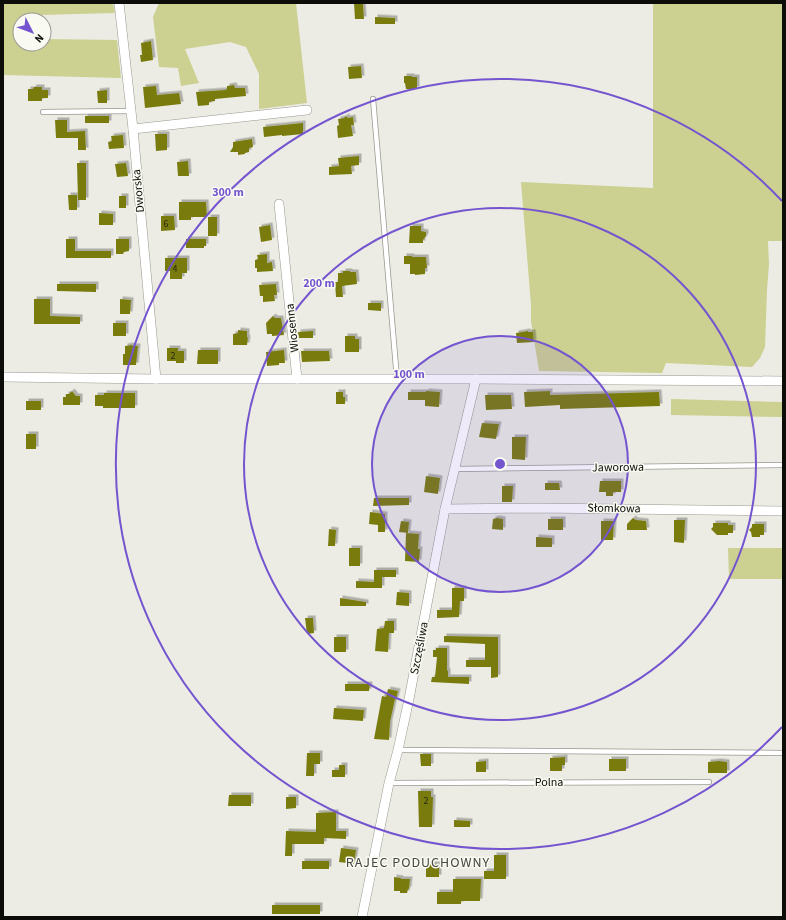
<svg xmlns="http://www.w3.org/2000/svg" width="786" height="920" viewBox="0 0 786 920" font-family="'Source Sans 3',sans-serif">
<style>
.green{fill:#ccd091}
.building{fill:#797c0e;filter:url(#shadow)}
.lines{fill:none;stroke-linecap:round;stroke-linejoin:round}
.lane-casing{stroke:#989890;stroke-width:6}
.street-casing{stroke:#989890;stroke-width:10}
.lane{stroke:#fff;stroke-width:4.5}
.street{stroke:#fff;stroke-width:9}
.ring{fill:none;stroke:#7455cf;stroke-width:2}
.labels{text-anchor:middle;stroke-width:3;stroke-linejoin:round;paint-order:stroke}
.number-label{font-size:10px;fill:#27280a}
.street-label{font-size:12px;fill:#0c0c09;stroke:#f9faf1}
.quarter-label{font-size:14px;letter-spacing:1px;fill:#474841;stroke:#f9faf1}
.centre{fill:#7455cf;stroke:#f9faf1;stroke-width:2}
.ring-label{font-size:12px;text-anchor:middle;font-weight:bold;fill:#7455cf;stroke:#f9faf1;stroke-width:3;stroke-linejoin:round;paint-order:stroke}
</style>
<defs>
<filter id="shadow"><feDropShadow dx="2.5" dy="-2.5" stdDeviation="0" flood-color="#0004"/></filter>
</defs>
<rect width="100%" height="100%" fill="#ecece4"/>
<!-- green -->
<g class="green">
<path d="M3,3h110l2,10 -75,2 -1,5h-19v24h24v-5l73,1 4,38 -118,-3z"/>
<path d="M159,3h137l11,100 -48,6v-35l-13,-27 -16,-5 -45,7 14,34 -18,3 -3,-18 -19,-1 -6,-50z"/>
<path d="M653,3h130v238h-15l1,23 -2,26 -2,57 -5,11 -8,9 -86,-4 -4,10 -123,-2 -8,-50v-16l-10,-123 132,6z"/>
<path d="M671,399l112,3v15l-112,-2z"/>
<path d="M728,548h55v31h-54z"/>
</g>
<!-- building -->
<g class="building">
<path d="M354,3h9l1,16h-9z"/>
<path d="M375,17l20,1v6h-20z"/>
<path d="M151,41l2,19 -12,2 -1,-7h2l-1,-12z"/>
<path d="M361,66l1,12 -13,1 -1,-12z"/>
<path d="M404,76h8v1h5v12h-11l-1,-6h-1z"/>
<path d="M234,85l1,3h10l1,8 -31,3v2l-6,1v3l-11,1 -2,-14 29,-2 2,-1v-3z"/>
<path d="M156,86l1,9 22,-2 2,11 -36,4 -2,-21z"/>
<path d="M34,87h8v3h6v8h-6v3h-14v-12h5z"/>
<path d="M107,90v13h-9l-1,-12z"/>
<rect x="85" y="116" width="24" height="7"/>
<path d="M346,116l2,2 5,-1 1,8h-3l2,11 -15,2 -1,-12 2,-1 -1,-6 6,-1z"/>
<path d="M55,120h12v12l18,-1 1,19h-8v-12h-22z"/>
<path d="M303,123v11l-21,2v-1l-18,2 -1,-10z"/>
<path d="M155,134h12v16l-11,1z"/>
<path d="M123,135l1,13 -15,1 -1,-7 4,-1 -1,-5z"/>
<path d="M252,139l1,8 -4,1v4l-4,1v1l-7,1v-3h-8l3,-5v-5z"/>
<path d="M359,156v9l-8,1 1,8 -23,1v-8l10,-1 -1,-8z"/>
<path d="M188,161l1,15h-11l-1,-14z"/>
<path d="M77,163h9v37h-8z"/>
<path d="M126,163l2,13 -11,1 -2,-13z"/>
<path d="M68,195h9v15h-8z"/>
<rect x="119" y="196" width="7" height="12"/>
<path d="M179,202h27l1,15h-16v3h-12z"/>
<path d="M99,213l14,1v11h-14z"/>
<path d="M161,216h13l1,14 -14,1z"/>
<rect x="208" y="217" width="9" height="19"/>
<path d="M270,225l2,15 -11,2 -2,-15z"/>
<path d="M410,226h11v5l5,1v4l-3,4v3h-14z"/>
<path d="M66,239h9v12h36v7h-45z"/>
<path d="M116,239h13v12l-5,1 -1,2h-7z"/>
<path d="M186,239h20v7h-2v2h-18z"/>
<path d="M267,254v9l5,-1 1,9 -16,1v-4h-2v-8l3,-1 -1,-4z"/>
<path d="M404,256h8v1h14l1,11h-2v6l-10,1v-1h-5v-10h-6z"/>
<path d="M165,258h22v15h-5v6h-12v-8h-5z"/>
<path d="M343,271h7v1h6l1,12 -15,2 1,11h-7l-1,-15h3v-9h5z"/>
<path d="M57,284h39v8l-39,-1z"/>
<path d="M276,284l1,11h-3l1,6 -12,1v-6h-3l-1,-11z"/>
<path d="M34,299h16v17l30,1v7h-46z"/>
<path d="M120,299l11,1 -1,14h-10z"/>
<path d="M368,303h13v8l-13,-1z"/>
<path d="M273,316l2,2h6l3,17 -12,1v-2h-5l-1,-11z"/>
<rect x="113" y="323" width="13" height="13"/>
<path d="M238,330l9,1v6l1,1 -1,7h-14v-11l5,-1z"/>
<path d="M313,331v7h-14l-1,-6z"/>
<path d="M528,331v1h5l1,10 -17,1 -1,-10z"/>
<path d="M345,336h10v3h4v13h-14z"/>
<path d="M132,345l1,1h5l-2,19h-13v-11h2v-8z"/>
<path d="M167,348h11v3h6v12h-8v-2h-9z"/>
<path d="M198,350h20v14h-21z"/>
<path d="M284,350l1,13h-6v2l-12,1 -1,-14z"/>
<path d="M301,351h28l1,10 -28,1z"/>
<path d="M72,391l4,5h4v9h-17v-8h3v-3h3z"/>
<path d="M426,391l14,1 -1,15 -14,-1v-6h-17v-8h18z"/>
<path d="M550,391v4l109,-3 1,14 -100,3v-4l-35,2 -1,-15z"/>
<path d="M336,392h7v5h2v7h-9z"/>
<path d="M104,393h31v15h-32v-2h-8v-11h9z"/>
<path d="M485,395h26l1,14 -26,1z"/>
<rect x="26" y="401" width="15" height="9"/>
<path d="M482,423l17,1 -3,15 -17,-2z"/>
<rect x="26" y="434" width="10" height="15"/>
<path d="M512,437h14l-1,23 -13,-1z"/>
<path d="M426,476l14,2 -2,16 -14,-2z"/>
<path d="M600,481h21v11h-8v4h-7v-4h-7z"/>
<path d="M545,483h14l1,7h-15z"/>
<path d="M502,486h11l-1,16h-10z"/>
<path d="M374,498h35v7l-36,1z"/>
<path d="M370,512l15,2v18h-7v-7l-9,-1z"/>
<path d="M497,518l6,1v11l-11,-1 1,-10z"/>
<path d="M633,518l3,2 10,1 1,9h-20v-6z"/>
<rect x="548" y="519" width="15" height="11"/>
<path d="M674,520h11l-1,23 -10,-1z"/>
<path d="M401,521l8,1 -1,11 -9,-1z"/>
<path d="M601,521h13l-1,19h-12z"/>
<path d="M713,523h15v2h5v8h-5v2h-11l-6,-6 2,-2z"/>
<path d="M752,524h12v11h-4v2h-8l-1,-5 -2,-2 3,-3z"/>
<path d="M329,529l7,1 -1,16h-7z"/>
<path d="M406,533l13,1 -1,15h2l-1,13 -14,-1z"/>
<path d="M536,537l16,1v9h-16z"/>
<rect x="349" y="548" width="11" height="18"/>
<path d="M374,570h22v7h-14v11h-26v-7l18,1z"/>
<path d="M452,588h12v13h-4l-1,16 -22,1v-8h15z"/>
<path d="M397,592l12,1v13l-13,-1z"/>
<path d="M340,598l26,4v4h-26z"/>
<path d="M305,618h8l1,15 -7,1z"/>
<path d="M385,621h9v12h-5l-1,19 -13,-1 2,-22 7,-1z"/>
<path d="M444,636l54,1v40l-7,1v-11h-25v-7h19v-16l-41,-2z"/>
<rect x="334" y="637" width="12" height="15"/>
<path d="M436,648h11v22l1,1v6h21v7l-38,-2 1,-5h3l2,-20h-4v-7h3z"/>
<path d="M345,684h25l-1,7h-24z"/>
<path d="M388,689l10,2 -2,9 -1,-1 -5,23 -1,18 -15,-1 8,-43 4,1z"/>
<path d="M334,708l30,2 -1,11 -30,-2z"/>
<path d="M307,753h13v11h-6v12h-8z"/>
<path d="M420,754h11v12h-10z"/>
<path d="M565,757v8h-3v6h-12v-13z"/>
<rect x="609" y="759" width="17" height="12"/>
<path d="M486,761v11h-10v-10z"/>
<path d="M719,761l8,1v11h-19v-11z"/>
<path d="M339,765h6v12h-13v-7h7z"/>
<path d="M418,791h13v6h2l-1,30h-13z"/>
<path d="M229,795h22v11h-23z"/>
<path d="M286,797h10v11l-10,1z"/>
<path d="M336,812v19h10v8l-22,-1v6h-32v12h-7l1,-25 30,1v-19z"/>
<path d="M454,820l16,1v6h-16z"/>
<path d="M341,848l15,2 -2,14 -15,-2z"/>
<path d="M494,855h12v24h-22v-8h10z"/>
<rect x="302" y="861" width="27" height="8"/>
<rect x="426" y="864" width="13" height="13"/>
<path d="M394,877l7,1v1h9l-1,10h-1l-1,4h-7v-2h-6z"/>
<path d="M453,879h28l-1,22h-19v3h-24v-12h16z"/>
<rect x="272" y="905" width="48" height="9"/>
</g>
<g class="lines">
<defs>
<g id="lane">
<path d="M373,99l24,280"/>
<path d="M43,112l88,-1"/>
<path d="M455,469l328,-4"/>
<path d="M398,750l385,3"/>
<path d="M389,783l320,-1"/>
</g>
<g id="street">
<path d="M119,3l14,126 23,250"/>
<path d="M133,129l174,-19"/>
<path d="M279,204l18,175"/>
<path d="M3,377l153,2h320l307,2"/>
<path d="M445,509l92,-1 246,3"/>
<path d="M362,917l27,-134 9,-33 11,-51 36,-190 31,-130"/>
</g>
</defs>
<!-- lane casing -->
<use href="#lane" class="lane-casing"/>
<!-- street casing -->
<use href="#street" class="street-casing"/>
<!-- lane -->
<use href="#lane" class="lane"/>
<!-- street -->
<use href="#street" class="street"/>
</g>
<!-- distance rings -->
<circle cx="500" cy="464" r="128" fill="#7455cf" fill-opacity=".12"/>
<g class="ring">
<circle cx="500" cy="464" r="128"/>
<circle cx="500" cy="464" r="256"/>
<path d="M782 727A385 385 0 1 1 782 201"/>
</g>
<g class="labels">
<!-- number labels -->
<g class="number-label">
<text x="166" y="227">6</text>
<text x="175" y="272">4</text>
<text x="173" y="359">2</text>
<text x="426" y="804">2</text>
</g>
<!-- street labels -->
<g class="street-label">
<text transform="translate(138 191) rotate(-95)" y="4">Dworska</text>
<text transform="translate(292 328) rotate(-96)" y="4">Wiosenna</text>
<text transform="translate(618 467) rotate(-1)" y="4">Jaworowa</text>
<text transform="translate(614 508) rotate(1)" y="4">Słomkowa</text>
<text transform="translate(419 648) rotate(-79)" y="4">Szczęśliwa</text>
<text x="549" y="786">Polna</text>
</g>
<!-- quarter labels -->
<g class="quarter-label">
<text x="418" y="867">RAJEC PODUCHOWNY</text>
</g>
</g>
<circle cx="500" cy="464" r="6" class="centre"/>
<g class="ring-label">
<text x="228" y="196">300 m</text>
<text x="319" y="287">200 m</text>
<text x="409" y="378">100 m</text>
</g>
<!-- border -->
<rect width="786" height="920" fill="none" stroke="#0c0c09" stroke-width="8"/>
<!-- north arrow -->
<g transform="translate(32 32) rotate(132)"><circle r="19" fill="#f9faf1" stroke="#9a9b94"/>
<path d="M0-3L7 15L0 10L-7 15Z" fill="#7455cf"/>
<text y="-6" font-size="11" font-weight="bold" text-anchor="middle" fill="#0c0c09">N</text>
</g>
</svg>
